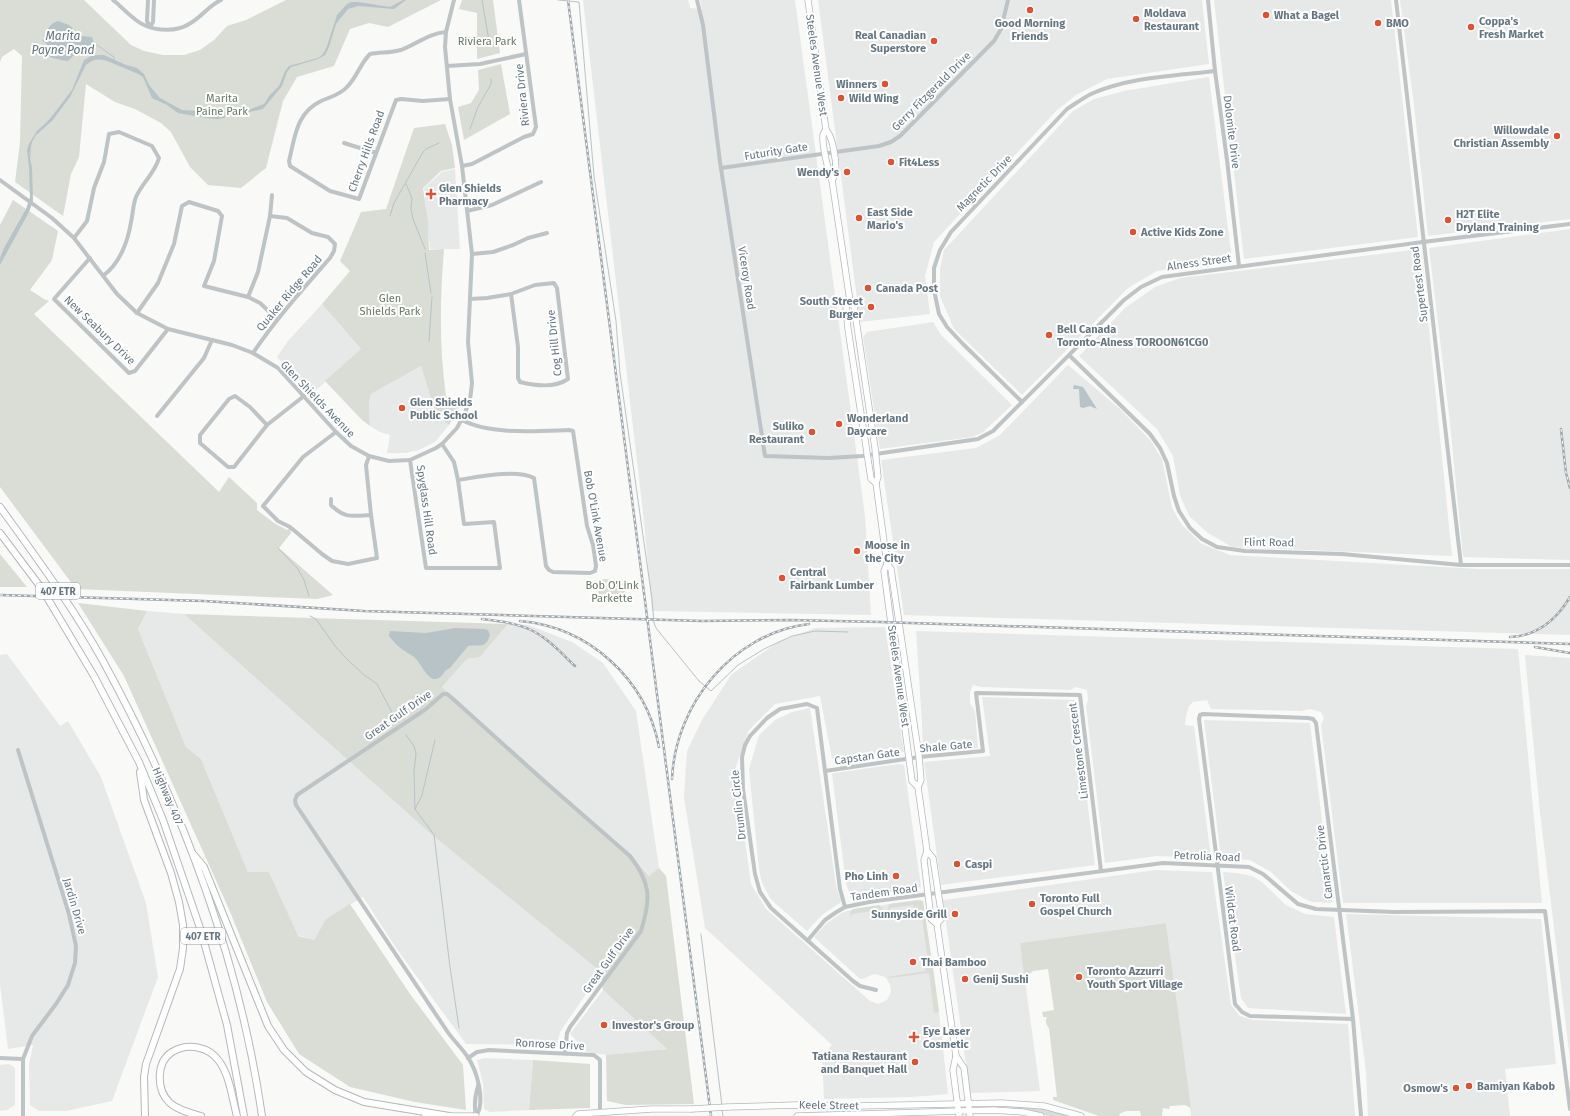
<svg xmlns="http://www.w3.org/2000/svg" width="1570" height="1116" viewBox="0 0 1570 1116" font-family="'Fira Sans',sans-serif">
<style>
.built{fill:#e7e8e8}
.green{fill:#d9ddd6}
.water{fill:#b7c3c7}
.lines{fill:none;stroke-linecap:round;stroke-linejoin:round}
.stream{stroke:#b7c3c7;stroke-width:1}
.major-casing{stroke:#b4b9bd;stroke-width:7}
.highway-casing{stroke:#b4b8bb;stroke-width:8}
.minor{stroke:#bec3c6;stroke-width:4}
.major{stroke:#fff;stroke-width:5.5}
.highway{stroke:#fff;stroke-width:6}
.rail-casing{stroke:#a0a8ad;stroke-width:2.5}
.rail{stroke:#fff;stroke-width:1;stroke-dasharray:3;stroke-linecap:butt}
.major-bridge-casing{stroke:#b4b9bd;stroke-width:7;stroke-linecap:butt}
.major-bridge{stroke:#fff;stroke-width:5.5}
.poi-dot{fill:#da5335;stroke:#fff;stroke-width:1.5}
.labels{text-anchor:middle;stroke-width:4;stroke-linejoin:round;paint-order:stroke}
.shield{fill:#fff;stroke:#939fa6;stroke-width:1}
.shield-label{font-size:10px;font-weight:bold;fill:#657680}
.poi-label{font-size:11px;font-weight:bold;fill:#657680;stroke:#fff;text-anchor:start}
.park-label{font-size:11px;fill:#687864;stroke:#fff}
.street-label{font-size:11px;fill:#657680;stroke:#fff}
.water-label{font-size:12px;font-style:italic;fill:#60747a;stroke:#fff}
</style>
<rect width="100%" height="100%" fill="#f9f9f7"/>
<!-- built -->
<g class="built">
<path d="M583,0h105l2,8 12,1 -2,-9h95l70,516 6,99 -219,-4 -8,-90z"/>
<path d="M818,0h384l7,64 -102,15 -31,16 -20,16 -122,131 -9,34 5,38 -70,8z"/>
<path d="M1214,0h177l27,237 -174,22z"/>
<path d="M1400,0h170v219l-142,17 -14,-131z"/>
<path d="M1209,77l23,183 -75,11 -29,17 -106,107 -68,-66 -14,-33v-27l4,-19 129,-139 21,-12 30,-8z"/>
<path d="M455,169l5,80h-30l-6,-61 18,-16z"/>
<path d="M1570,229v331l-107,-3 -13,-134 -21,-175z"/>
<path d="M1421,249l31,307 -220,-9 -24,-14 -19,-17 -9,-21 -7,-39 -16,-27 -78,-73 46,-48 30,-21 25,-9z"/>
<path d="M322,304l39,45 -49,45 -35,-37 11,-16z"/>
<path d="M933,322l8,13 71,70 -30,28 -10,4 -92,12 -17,-112 4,-5z"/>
<path d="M1068,365l52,44 31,32 11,18 10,49 10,17 20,19 28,11 248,14h92v66l-666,-20 -23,-155 95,-12 24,-13z"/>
<path d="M421,366l15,49 13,10 -14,17 -16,8 -13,3h-19l3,-18 -10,-3 -10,-6 -1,-24 2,-8z"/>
<path d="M147,611l37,3 248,221 169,137 -41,60 -3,13 -91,-1 -70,-96 -33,-51 -37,22 -12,21 -17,-5 -28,-63h-21l-47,-113 -15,-12 -48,-118z"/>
<path d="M508,624l20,1 44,17 31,21 33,48 23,157 -9,8 -18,-20 -190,-169 25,-28 13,-2z"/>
<path d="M885,627l19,125 -72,7 -12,-63 -45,8 -26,26 -14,39 16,115 15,25 104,92 8,3 9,-4 4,-8 -1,-7 -4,-7 -4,-2 -8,-2 -11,5h-3l-45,-41v-2l11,-12 15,-11 13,-4 65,-9 4,1 16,111 9,82 -36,3 -88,2 -2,-42 10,-12 -127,-117 -21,-131 3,-46 15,-31 29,-45 47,-33 37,-14z"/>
<path d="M916,631l602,18 24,254h-199l-22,-178 3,-7 -3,-6 -11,-3 -9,2 -90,-2 -4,-9 -14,2 -4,4 -3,10 -1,9 9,1 17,132 -54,-2 -52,7 -19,-157 2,-6 -1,-10 -11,-3 -6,3 -89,-3 -8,-2 -3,7v11l5,8 3,37 -55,3 -1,-27z"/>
<path d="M7,654l53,72 8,-5 33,56 45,126 12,74 -46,124 -46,10h-27l-9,-6 -1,-40 4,-20 -25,4 -8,-65v-329z"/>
<path d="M1525,655l45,3v401l-30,-246z"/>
<path d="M982,697l93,3 20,165 -154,20 -17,-123 66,-6z"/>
<path d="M810,708l26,177 5,16 -1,2 -11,7 -7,5 -15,16 -30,-26 -7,-7 -8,-15 -3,-14 -10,-100 10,-34 16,-15 17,-8z"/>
<path d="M1204,720l106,3 22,180 -20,-1 -7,-3 -14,-8 -20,-19 -21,-12 -29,-2z"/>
<path d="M898,764l6,1 17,122 -70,12 -5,-16 -14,-109 2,-1z"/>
<path d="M1155,870l57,2 19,133 9,11 13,4 95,4 7,92h-164l-25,-193 -146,20 20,148 -70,2 -27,-192 1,-1z"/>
<path d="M1223,872l13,1 16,3 10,6 24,23 19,9 29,3 12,97 -98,-6 -7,-10z"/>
<path d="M1346,914l195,5 15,145 -51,5 5,47h-142l-2,-44z"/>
<path d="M603,990l64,59 -61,6 -19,-3 -17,-18z"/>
<path d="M485,1058l48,2 -4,50 -39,2 -6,-3 -1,-26 -6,-23z"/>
<path d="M9,1064l6,4v37l-8,5 -7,1v-46z"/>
</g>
<!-- green -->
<g class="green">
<path d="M0,0h84l47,45 13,6 19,4h21l16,-5 14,-10 13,-14 19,-6 40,-20h155l-53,27 -19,-4 -19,6 -16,37 -37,11 -14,24 -17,67 -25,20 -33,-3 -18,-18 -19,-35 -10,-9 -26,-14 -20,-7 -29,-18 -7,73 -8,17 -8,42 -48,-34 5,-40 2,-86 -8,-7 -12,8 -2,5z"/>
<path d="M462,0h31l7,53 -23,6v-46l-18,-4z"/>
<path d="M501,64l9,50 -46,26 -6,-33 13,-4 8,-13 -1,-20z"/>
<path d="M445,124l7,21 3,23 -14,3 -18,17 5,34 1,28 15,-1c-4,50 -5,98 2,147l15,7 -12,22 -13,-10 -15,-49 -50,28 -2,8 1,24 -8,-6 -37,-39 36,-32 -39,-45 28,-33 -10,-10 21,-49 25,-3 28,-81z"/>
<path d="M13,200l45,31 -6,29 -22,30 14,9 5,2 -15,13 185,178 10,-15 28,26v7l17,13 13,7 3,-3 1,6 -12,15 54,47 -16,4 -241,-10 -76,-102v-262z"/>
<path d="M0,554l27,33h-27z"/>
<path d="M599,579l27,1 -1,20 -2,4 -25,-1z"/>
<path d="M78,603l69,8 -9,18 48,118 15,12 47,113h21l29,64 16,4 12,-21 24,-15 60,90 53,71 3,45 -51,-8 -65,-15 -51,-33 -32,-52 -39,-95 -104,-231z"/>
<path d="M184,614l324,10 -28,33 -13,2 -25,28 190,169 17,20 10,-8 7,8 28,228 -68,1 -19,-4 -1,-46 61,-6 -64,-59 -2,-18 -169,-137z"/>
<path d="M919,900l4,1 9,61 -5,1 -2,-1 3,-1 -7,-50 -4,1 -3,-3 -1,-4 -23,3v4l-2,-2 1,-6z"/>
<path d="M879,905l4,5 -2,3 -1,-3 -28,4v3l-2,-4 3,-4z"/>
<path d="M1166,923l25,185 -6,-3 -15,1 -1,3 -6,-1 -1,8h-21l-1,-5h-14l-7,3 1,2h-21l-46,-16v-3h4l-8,-69c-3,-3 -4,-7 -2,-11h-4l-1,-5 12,-2 -6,-41 -15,2 -4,4 -5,1 -4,-33z"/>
<path d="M933,967l6,45 -5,1 -5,-40 -39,5 -3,-1 39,-6 -1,-3z"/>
<path d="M533,1060l57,4v44l-61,2z"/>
<path d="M1001,1106l29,1 16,2 28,7h-25l-22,-6z"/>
</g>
<!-- water -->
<g class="water">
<path d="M403,0h3l-12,9 -36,-3 -10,3 -12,15 -7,23 -4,8 -7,4 -27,8 -4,5 -5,14 -19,23 -19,4 -14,-1 -6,6 -6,1 -12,-1 -28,-5 -11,-8 -15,-7 -9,-21 -5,-3c-6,-3 -12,-5 -19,-8 -12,-5 -22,-11 -33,-1l-16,32 -18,24 -16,14 -4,7 -3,12 3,14 1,33 -4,11 -29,53v-7l4,-10 22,-39 4,-12 -1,-30 -2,-17 2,-6 8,-13 12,-11 23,-30 12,-30 7,-4 7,-1h6l22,10 11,3 7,6 5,11 11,13 22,12 16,1 11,3 22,-5h20l13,-5 5,-8 10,-10 6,-15 4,-5 29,-8 5,-4 4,-8 10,-31 10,-11 4,-2h7l32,5z"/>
<path d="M58,21l11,4 12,11 11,1 2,6 -2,3 -13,4 -11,11c-4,0 -6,-1 -10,-2 -11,-1 -11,-5 -12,-16l-4,-2 2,-2c2,-8 5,-15 14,-18z"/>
<path d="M1074,385l9,2 14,22 -7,-3 -7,2 -3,-1 -1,-18h-6z"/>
<path d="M455,628l29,1 4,1 2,5c-5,15 -10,9 -22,11l-18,22c-7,2 -7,10 -14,11 -8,1 -14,-13 -19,-19 -4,-5 -10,-7 -15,-11 -5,-3 -9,-8 -13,-13l1,-5 36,2z"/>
</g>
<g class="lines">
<!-- stream -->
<g class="stream">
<path d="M482,0l7,41"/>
<path d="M558,0l21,2 15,174 22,145 4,52 32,226 2,24 2,5 43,53 12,10 27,-26 26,-16 28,-13 23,-5 33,1"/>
<path d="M94,43l20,14v4"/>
<path d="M44,126l7,-8"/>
<path d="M470,129l8,-22 13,-23v-5"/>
<path d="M30,158v-11"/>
<path d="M406,184l6,14 -1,11 2,10 12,30"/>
<path d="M390,216l4,-13 29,-51 3,-3 13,-6"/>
<path d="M425,253l6,40"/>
<path d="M429,341l3,-44"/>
<path d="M278,548l20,21 6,11 5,16"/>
<path d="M310,616l6,3 19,27 13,14 15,14 14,10 18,34"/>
<path d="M406,735l8,11 2,8 -2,18 1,37 19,26 16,132 9,61"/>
<path d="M415,809l7,-14 13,-55"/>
<path d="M701,934l21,172"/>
<path d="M722,1109l1,7"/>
</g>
<defs>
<g id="major">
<path d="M808,0l18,130c7,6 10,31 10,41 0,3 -2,6 -4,9"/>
<path d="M826,130c-1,1 -3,4 -3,6 -1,8 5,36 9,44l18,121 4,5 21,142 3,29 -2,6 11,81 4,5 28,188 2,23 -3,7 9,64 -3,9 7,59 6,5 19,132 -3,14 6,46"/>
<path d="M850,301l-4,6 2,22 23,150 5,4"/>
<path d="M887,564l-3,7 28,210 6,6"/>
<path d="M927,851l6,7 9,60 -5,6"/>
<path d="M956,1056l8,12 6,48"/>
<path d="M728,1107l68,-2 59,1 147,-3 42,3 37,10"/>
<path d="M425,1116h11"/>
<path d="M445,1116h31"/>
<path d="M576,1116l2,-2 74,-5h39"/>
<path d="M797,1116l196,-6 30,2 18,4"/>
</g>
<g id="highway">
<path d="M0,507c36,50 73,100 103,154 77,141 136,296 159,455"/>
<path d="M0,533l42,56 52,87 45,86 24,58 38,111 26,94 17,91"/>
<path d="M140,772l4,28 27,73 8,29 4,23v23l-3,21 -34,95 -2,13 1,39"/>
<path d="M194,855l10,12 64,159 16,24 22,22 29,18 29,12 85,14"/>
<path d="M201,1116c-11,-3 -23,-6 -31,-13 -14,-13 -14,-41 2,-51 16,-10 37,-5 47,9 11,15 13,37 18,55"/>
</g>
</defs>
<!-- major casing -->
<use href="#major" class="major-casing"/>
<!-- highway casing -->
<use href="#highway" class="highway-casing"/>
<!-- minor -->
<g class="minor">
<path d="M113,0c9,7 21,21 31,25 13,6 33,7 45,-1 12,-6 19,-18 32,-24"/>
<path d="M148,0l-1,21 3,6"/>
<path d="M697,0l6,25 17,137 45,294 64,2 33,-2 116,-17 15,-8 131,-131 17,-13 21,-10 261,-35 147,-18"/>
<path d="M1208,0l7,71 12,89 12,106"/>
<path d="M1396,0l65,565"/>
<path d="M150,27l3,-5 1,-22"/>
<path d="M446,32c-17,1 -29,12 -45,18 -11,3 -20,2 -31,4 -10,10 -13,23 -23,33 -7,8 -17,10 -26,14 -25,12 -26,36 -32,60l1,5 40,25 29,8 37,-99 5,-1 22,2 27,-2"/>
<path d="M447,66l33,-2 46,-10"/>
<path d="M344,143l32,10"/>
<path d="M462,166l10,-2 52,-27 9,-3 3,-7 -17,-127"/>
<path d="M721,168l158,-22 12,-4 9,-6 94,-95 7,-12 7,-29"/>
<path d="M0,180l52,38 22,20 43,56 20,19 31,16 64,16 21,8 25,15 58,64 15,14 18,10 20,5 21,-1 26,-12 6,-4 15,-16 7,-13 6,-15 2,-17 -4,-41 4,-88 -10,-88 -12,-67 -5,-52 1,-15 8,-32"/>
<path d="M467,211l25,-6 49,-23"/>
<path d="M270,216l2,-21"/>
<path d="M74,238l13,-17 7,-33 10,-26 5,-28 10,-2 33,14 7,12c-4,15 -17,25 -23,39 -3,7 -3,17 -5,25 -3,19 -11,41 -27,53"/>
<path d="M472,254l21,-2 20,-7 15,-7 19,-5"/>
<path d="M90,258l-36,41 75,74 6,-2 33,-42"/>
<path d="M248,297l10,-25 12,-56 17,2 25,15 16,4 7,7 -1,7 -4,7c-27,31 -54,61 -77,95"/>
<path d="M470,299l17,-1 24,-4 24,-9 19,-2 3,5 11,91c-13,9 -32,7 -48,3l-2,-4v-31l-7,-53"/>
<path d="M137,313l21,-30 16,-39 8,-38 7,-4 29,9 4,5 -8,45 -10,25 44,11 12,6 17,16"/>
<path d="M1070,356l80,78 10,14 7,15 7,33 5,15 11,17 12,11 15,8 28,4 97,3 119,11h109"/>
<path d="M1022,402l-59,-58 -16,-17 -8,-13 -5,-24v-22l6,-18 11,-18 116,-123c8,-5 16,-11 24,-15 38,-17 82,-18 124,-23"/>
<path d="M157,416l47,-58 8,-18"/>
<path d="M267,425l-17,-18 -15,-11 -6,3 -29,36v8l28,24h6l33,-42 37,-29"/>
<path d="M336,432l-33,25 -40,49 15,15 12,6 32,27 10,7 16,3 29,-6 -6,-43 -5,-50 3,-9"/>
<path d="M410,460l16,108h74l-6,-46 -30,2 -6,-44 -4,-18 -12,-18"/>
<path d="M458,480c20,-3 58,-11 76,-2l12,88 3,4 4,2 37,1 5,-2 1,-5 -3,-21 -6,-19 -14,-95 -4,-1c-31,1 -79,5 -107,-10"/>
<path d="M331,499v6c14,14 21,11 40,10"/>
<path d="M18,750l51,164 7,32 -1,17 -7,22 -12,19 -24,32 -9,23v57"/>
<path d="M825,771l94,-14 64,-6 -7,-58 104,2 21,176"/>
<path d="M845,907l-5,-18 -23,-181 -10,-4 -27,5 -13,9 -17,18 -5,9 -3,12 1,32 12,85 5,18 11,16 82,73 7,5 16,4"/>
<path d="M808,940l17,-20 10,-7 10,-6 24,-5 294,-39 86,4 14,7 35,30 18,5 78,3 151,-1 25,198"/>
<path d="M1353,1019l-103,-3 -8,-4 -7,-8 -36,-285 1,-4 3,-1 105,4 5,1 3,4 37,296 8,97"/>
<path d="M0,1058l23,1"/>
<path d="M468,1058l9,-6 12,-2 105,5 6,5v56"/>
<path d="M476,1116c10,-14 1,-46 -9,-60 -6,-9 -14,-16 -20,-25l-151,-226 -1,-5 2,-5 129,-86 17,-15h4l5,4 92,83 86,75c21,27 21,43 11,75l-71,96 -3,6 -2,20"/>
<path d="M476,1116c-2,-9 -1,-20 2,-30"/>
</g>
<!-- major -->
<use href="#major" class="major"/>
<!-- highway -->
<use href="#highway" class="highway"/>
<defs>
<g id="rail">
<path d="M568,0l143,1116"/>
<path d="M1561,429l5,44 4,15"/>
<path d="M0,595l204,6 160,10 338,10 89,-1 89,2 690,22"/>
<path d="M482,619c17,2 36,4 51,12 16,8 29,23 42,35"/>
<path d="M520,621c69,6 126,58 139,126"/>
<path d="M1510,637c27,-1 47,-18 60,-40"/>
<path d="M1535,647l35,6"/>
<path d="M672,779c3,-75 61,-146 137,-155"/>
</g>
</defs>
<!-- rail casing -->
<use href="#rail" class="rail-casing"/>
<!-- rail -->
<use href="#rail" class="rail"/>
<defs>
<path id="major-bridge" d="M691,1109l37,-2"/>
</defs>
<!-- major-bridge casing -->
<use href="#major-bridge" class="major-bridge-casing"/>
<!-- major-bridge -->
<use href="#major-bridge" class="major-bridge"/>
</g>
<!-- markers -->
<g class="poi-dot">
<circle cx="1030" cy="10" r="4"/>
<circle cx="1266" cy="15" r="4"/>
<circle cx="1136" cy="19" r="4"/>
<circle cx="1378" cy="23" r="4"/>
<circle cx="1471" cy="27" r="4"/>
<circle cx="934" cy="41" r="4"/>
<circle cx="885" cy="84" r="4"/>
<circle cx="841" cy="98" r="4"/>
<circle cx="1557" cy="136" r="4"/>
<circle cx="891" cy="162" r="4"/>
<circle cx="847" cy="172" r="4"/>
<path d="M429 188h4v4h4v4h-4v4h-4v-4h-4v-4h4z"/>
<circle cx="859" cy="218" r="4"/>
<circle cx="1448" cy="220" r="4"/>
<circle cx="1133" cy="232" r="4"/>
<circle cx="868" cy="288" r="4"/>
<circle cx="871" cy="307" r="4"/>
<circle cx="1049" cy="335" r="4"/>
<circle cx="402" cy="408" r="4"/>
<circle cx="839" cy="424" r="4"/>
<circle cx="812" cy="432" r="4"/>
<circle cx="857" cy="551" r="4"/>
<circle cx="782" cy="578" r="4"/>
<circle cx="957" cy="864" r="4"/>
<circle cx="896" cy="876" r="4"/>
<circle cx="1032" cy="904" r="4"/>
<circle cx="955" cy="914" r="4"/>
<circle cx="913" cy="962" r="4"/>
<circle cx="1079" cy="977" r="4"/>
<circle cx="965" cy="979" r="4"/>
<circle cx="604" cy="1025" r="4"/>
<path d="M912 1031h4v4h4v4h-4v4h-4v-4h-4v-4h4z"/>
<circle cx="915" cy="1062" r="4"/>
<circle cx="1469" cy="1086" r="4"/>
<circle cx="1456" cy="1088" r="4"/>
</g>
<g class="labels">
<!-- shield labels -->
<g class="shield">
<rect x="36" y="583" width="44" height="16" rx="3"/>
<rect x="181" y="928" width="44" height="16" rx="3"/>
</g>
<g class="shield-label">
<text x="58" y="595">407 ETR</text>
<text x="203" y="940">407 ETR</text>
</g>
<!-- poi labels -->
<g class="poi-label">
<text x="1144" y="17">Moldava<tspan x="1144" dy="13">Restaurant</tspan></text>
<text x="1274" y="19">What a Bagel</text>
<text x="1479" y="25">Coppa's<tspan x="1479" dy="13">Fresh Market</tspan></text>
<text x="1030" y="27" text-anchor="middle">Good Morning<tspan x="1030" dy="13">Friends</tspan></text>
<text x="1386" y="27">BMO</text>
<text x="926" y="39" text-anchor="end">Real Canadian<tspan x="926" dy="13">Superstore</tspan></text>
<text x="877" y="88" text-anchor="end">Winners</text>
<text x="849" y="102">Wild Wing</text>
<text x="1549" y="134" text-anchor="end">Willowdale<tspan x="1549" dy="13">Christian Assembly</tspan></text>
<text x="899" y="166">Fit4Less</text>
<text x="839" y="176" text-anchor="end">Wendy's</text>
<text x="439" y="192">Glen Shields<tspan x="439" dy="13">Pharmacy</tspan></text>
<text x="867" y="216">East Side<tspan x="867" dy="13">Mario's</tspan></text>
<text x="1456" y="218">H2T Elite<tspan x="1456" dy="13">Dryland Training</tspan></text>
<text x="1141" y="236">Active Kids Zone</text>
<text x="876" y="292">Canada Post</text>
<text x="863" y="305" text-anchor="end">South Street<tspan x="863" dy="13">Burger</tspan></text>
<text x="1057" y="333">Bell Canada<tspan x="1057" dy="13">Toronto-Alness TOROON61CG0</tspan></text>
<text x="410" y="406">Glen Shields<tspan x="410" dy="13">Public School</tspan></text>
<text x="847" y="422">Wonderland<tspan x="847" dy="13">Daycare</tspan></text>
<text x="804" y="430" text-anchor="end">Suliko<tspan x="804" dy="13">Restaurant</tspan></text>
<text x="865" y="549">Moose in<tspan x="865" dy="13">the City</tspan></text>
<text x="790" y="576">Central<tspan x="790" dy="13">Fairbank Lumber</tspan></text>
<text x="965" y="868">Caspi</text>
<text x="888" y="880" text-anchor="end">Pho Linh</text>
<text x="1040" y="902">Toronto Full<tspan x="1040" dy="13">Gospel Church</tspan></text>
<text x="947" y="918" text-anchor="end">Sunnyside Grill</text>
<text x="921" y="966">Thai Bamboo</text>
<text x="1087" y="975">Toronto Azzurri<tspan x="1087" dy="13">Youth Sport Village</tspan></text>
<text x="973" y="983">Genij Sushi</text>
<text x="612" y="1029">Investor's Group</text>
<text x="923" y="1035">Eye Laser<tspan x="923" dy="13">Cosmetic</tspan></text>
<text x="907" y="1060" text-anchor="end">Tatiana Restaurant<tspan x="907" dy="13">and Banquet Hall</tspan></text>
<text x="1477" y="1090">Bamiyan Kabob</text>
<text x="1448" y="1092" text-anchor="end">Osmow's</text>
</g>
<!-- park labels -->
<g class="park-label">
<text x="487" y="45">Riviera Park</text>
<text x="222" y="102">Marita<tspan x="222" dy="13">Paine Park</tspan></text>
<text x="390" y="302">Glen<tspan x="390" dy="13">Shields Park</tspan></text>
<text x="612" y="589">Bob O'Link<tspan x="612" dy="13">Parkette</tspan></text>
</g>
<!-- street labels -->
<g class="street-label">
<text transform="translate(817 65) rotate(82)" y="4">Steeles Avenue West</text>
<text transform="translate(931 91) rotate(-45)" y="4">Gerry Fitzgerald Drive</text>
<text transform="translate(522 95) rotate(-96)" y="4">Riviera Drive</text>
<text transform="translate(1232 132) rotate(83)" y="4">Dolomite Drive</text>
<text transform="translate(366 151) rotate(-70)" y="4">Cherry Hills Road</text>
<text transform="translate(776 151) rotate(-9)" y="4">Futurity Gate</text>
<text transform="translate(984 183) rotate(-46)" y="4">Magnetic Drive</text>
<text transform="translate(1199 262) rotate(-8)" y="4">Alness Street</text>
<text transform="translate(747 278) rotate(81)" y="4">Viceroy Road</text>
<text transform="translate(1419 284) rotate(-97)" y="4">Supertest Road</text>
<text transform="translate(289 293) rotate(-50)" y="4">Quaker Ridge Road</text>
<text transform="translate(100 330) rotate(44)" y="4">New Seabury Drive</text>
<text transform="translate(554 343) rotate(-96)" y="4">Cog Hill Drive</text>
<text transform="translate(318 399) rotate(46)" y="4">Glen Shields Avenue</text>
<text transform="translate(427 510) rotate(82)" y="4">Spyglass Hill Road</text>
<text transform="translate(596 516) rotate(80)" y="4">Bob O'Link Avenue</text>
<text transform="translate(1269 542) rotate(1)" y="4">Flint Road</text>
<text transform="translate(899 676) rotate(82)" y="4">Steeles Avenue West</text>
<text transform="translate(398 715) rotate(-35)" y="4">Great Gulf Drive</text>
<text transform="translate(946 746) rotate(-5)" y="4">Shale Gate</text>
<text transform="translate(1078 751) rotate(-97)" y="4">Limestone Crescent</text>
<text transform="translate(867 756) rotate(-8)" y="4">Capstan Gate</text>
<text transform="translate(168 796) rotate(67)" y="4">Highway 407</text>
<text transform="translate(738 805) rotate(-96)" y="4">Drumlin Circle</text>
<text transform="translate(1207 856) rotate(2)" y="4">Petrolia Road</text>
<text transform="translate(1324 862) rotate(-97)" y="4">Canarctic Drive</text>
<text transform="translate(884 892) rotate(-8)" y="4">Tandem Road</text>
<text transform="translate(75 906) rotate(74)" y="4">Jardin Drive</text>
<text transform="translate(1233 919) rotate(83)" y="4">Wildcat Road</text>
<text transform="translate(608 960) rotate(-54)" y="4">Great Gulf Drive</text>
<text transform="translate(550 1044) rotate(3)" y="4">Ronrose Drive</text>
<text transform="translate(829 1105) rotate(1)" y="4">Keele Street</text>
</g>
<!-- water labels -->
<g class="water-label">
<text x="63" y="40">Marita<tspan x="63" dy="14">Payne Pond</tspan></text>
</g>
</g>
</svg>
